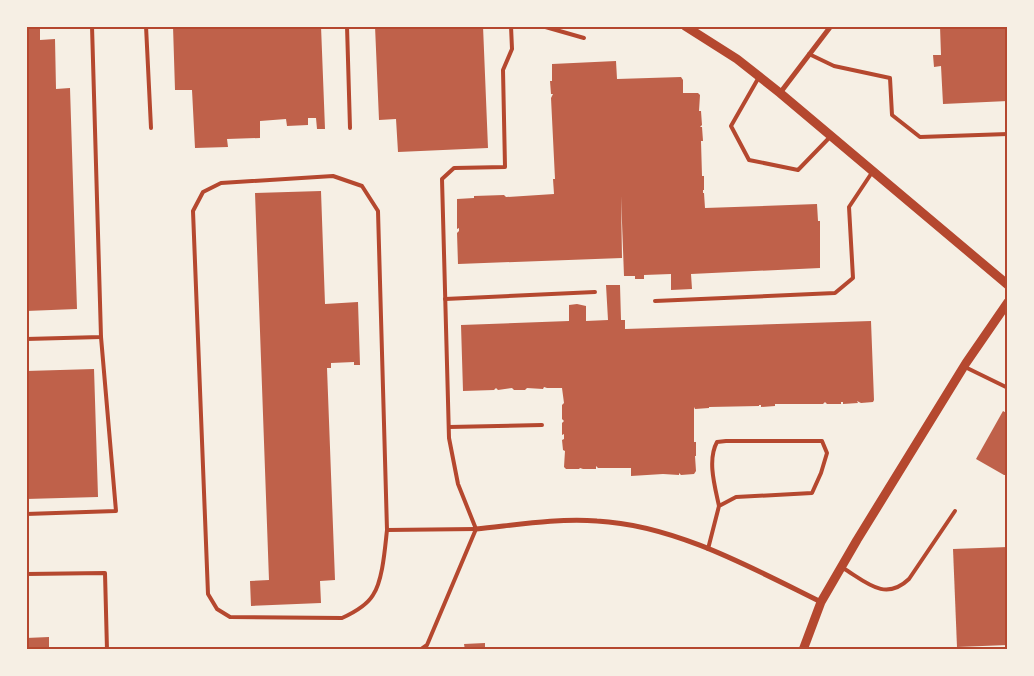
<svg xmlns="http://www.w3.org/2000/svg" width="1034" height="676" viewBox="0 0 1034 676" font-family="'Space Grotesk',sans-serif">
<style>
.building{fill:#bf614a}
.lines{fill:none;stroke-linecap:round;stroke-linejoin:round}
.service{stroke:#b5482f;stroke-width:4}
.minor{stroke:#b5482f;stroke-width:5}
.tertiary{stroke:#b5482f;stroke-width:9}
.neatline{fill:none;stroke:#b5482f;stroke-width:2}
</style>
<rect width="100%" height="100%" fill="#f6efe4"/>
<!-- building -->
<g class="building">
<path d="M26,26h14v14l15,-1 1,50 14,-1 7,221 -51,2z"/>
<path d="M173,26h148l4,103h-8l-1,-11h-8v7l-21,1 -1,-7 -26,2v17l-33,1 1,8 -33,1 -3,-58h-17z"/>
<path d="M375,26h108l5,122 -90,4 -2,-33 -17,1z"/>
<path d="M940,26h68v75l-65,3 -2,-38 -7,1 -1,-12h8z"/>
<path d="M616,61l1,18 64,-2 2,3v13h15l2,2 -1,16h2l1,14 -2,2h2l1,14h-2l1,35h2v14h-1v3h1l1,15 112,-4 1,17h2v47l-129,6 1,15 -21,1v-16l-27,1v4h-9v-3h-11l-3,-80 1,62 -164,6 -1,-31 2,-2v-3l-2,1v-30l17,-1v-2l30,-1 2,2 48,-3 -1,-15h2l-4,-81 2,-4h-2l-1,-13h2v-17z"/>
<path d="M321,191l4,113 33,-2 2,63h-6v-3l-23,1v5h-4l8,212 -15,1 1,22 -70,3 -1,-25 19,-1 -14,-387z"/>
<path d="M606,285h14l1,35h4v9l246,-8 3,79 -1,2 -12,1 -4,-2 1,2 -15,1v-2h-2v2h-14l-2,-2 -2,2h-48v2l-14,1v-2h-2v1l-50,1v1l-14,1 -1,-2v35h2v14h-1l1,15 -2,3 -13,1 -2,-2v2l-16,-1 -32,2v-8h-33l-2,-2v3h-13l-3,-1 -1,1h-13l-2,-2 1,-16 -2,-1 -1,-10 2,-1v-5l-2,1v-12l2,-2 -2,-2v-14l2,-2 -2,-15h-15l-3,-1 -1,2 -16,-1 -2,2h-11l-2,-2 -14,2 -2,-2 -2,2 -31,1 -2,-66 108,-4v-16l8,-1 9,2v15l22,-1z"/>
<path d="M94,369l4,128 -72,2v-128z"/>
<path d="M1003,411l5,3v61h-4l-28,-16z"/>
<path d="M1008,547v98l-51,2 -4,-98z"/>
<path d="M49,637v13h-23v-12z"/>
<path d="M485,643v7h-20l-1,-6z"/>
</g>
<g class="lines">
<!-- service -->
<g class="service">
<path d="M146,26l5,102"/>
<path d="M347,26l3,102"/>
<path d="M542,26l42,12"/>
<path d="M809,54l25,12 56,12 2,37 28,22 88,-3"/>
<path d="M759,77l-28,49 18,34 49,10 32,-33"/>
<path d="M445,299l150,-7"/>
<path d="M655,301l180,-8 18,-15 -4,-71 24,-36"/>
<path d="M26,339l75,-2 -9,-311"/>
<path d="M965,367l43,21"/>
<path d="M449,427l93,-2"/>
<path d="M26,514l90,-3 -15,-174"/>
<path d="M387,530c-2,17 -4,50 -14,65 -6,10 -20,18 -31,23l-112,-1 -13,-8 -9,-15 -15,-383 10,-19 18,-9 112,-7 29,10 16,25 9,319 89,-1"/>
<path d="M708,549l11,-43 17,-9 76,-4 9,-20 6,-20 -5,-12h-96l-9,1c-10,18 -2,45 2,64"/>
<path d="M843,568c23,14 42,34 66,11l46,-68"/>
<path d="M26,574l79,-1 2,77"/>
<path d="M420,650l7,-5 49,-116 -18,-45 -9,-46 -7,-259 12,-11 51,-1 -2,-97 9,-21 -1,-23"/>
</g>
<!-- minor -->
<g class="minor">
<path d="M780,93l51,-67"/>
<path d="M476,529c40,-4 81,-11 121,-8 78,4 155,47 224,81"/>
</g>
<!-- tertiary -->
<g class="tertiary">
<path d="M685,26l52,33 43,34 228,192"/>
<path d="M803,650l18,-48 36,-62 109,-177 42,-61"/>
</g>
</g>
<!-- border -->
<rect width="1034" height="676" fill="none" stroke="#f6efe4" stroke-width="55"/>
<rect x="28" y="28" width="978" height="620" class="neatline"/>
</svg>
